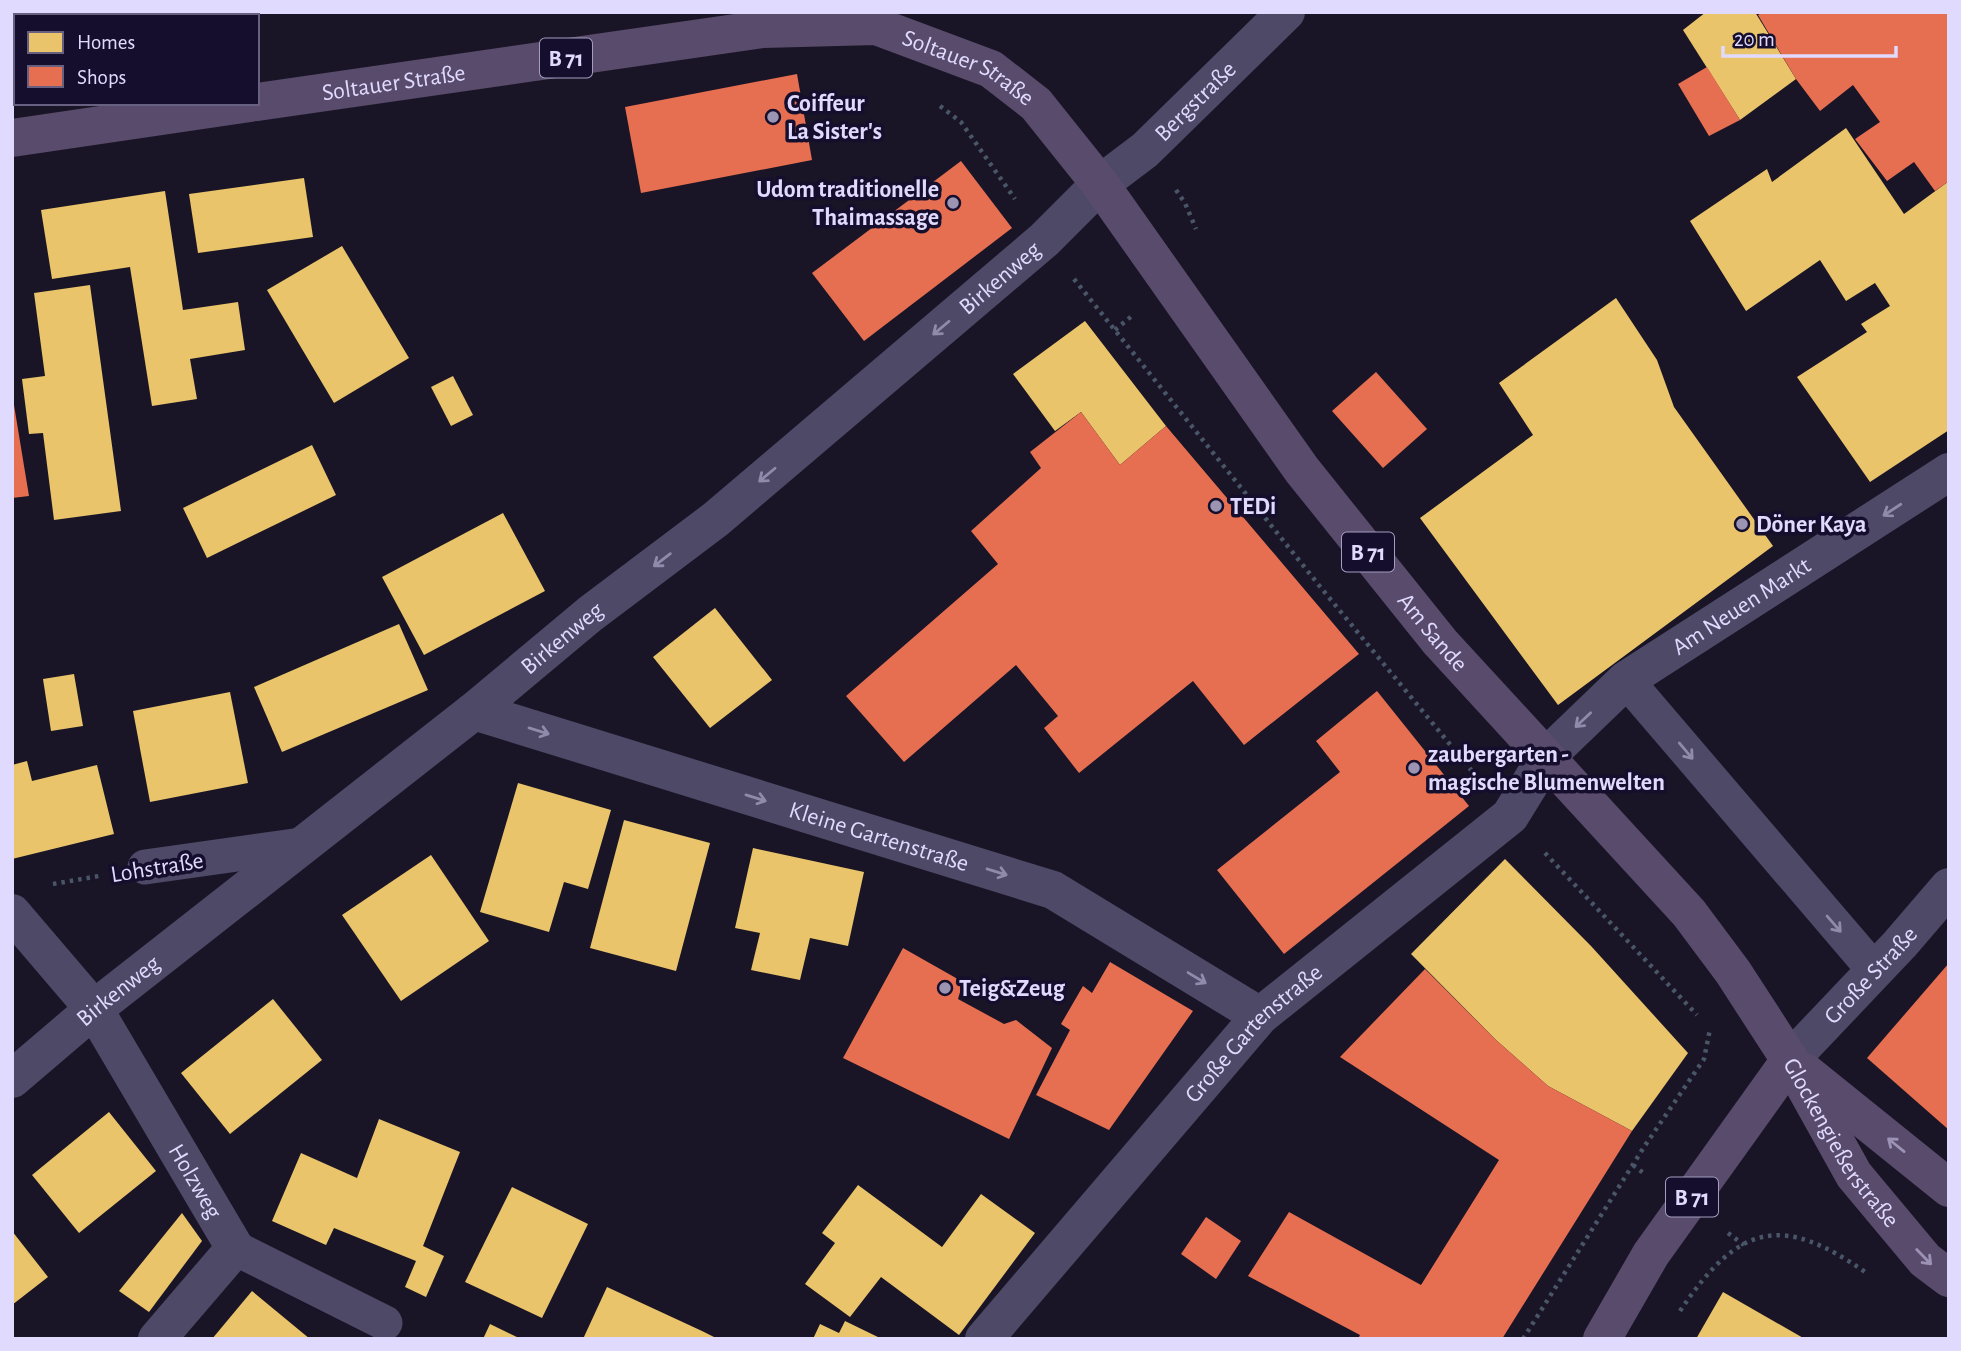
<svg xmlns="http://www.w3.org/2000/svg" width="1961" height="1351" viewBox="0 0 1961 1351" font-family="'Alegreya Sans',sans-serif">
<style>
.homes{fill:#e9c46a}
.shops{fill:#e76f51}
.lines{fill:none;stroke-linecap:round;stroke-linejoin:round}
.path{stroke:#485668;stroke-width:4.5;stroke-dasharray:3.5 5;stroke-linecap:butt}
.lane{stroke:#4d4967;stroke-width:35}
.street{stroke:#4d4967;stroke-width:38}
.primary{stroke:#584b6b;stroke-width:38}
.oneway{stroke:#908aab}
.oneway2{stroke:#9c92b5}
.poi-dot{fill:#9b95b3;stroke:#160e2d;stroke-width:2.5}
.labels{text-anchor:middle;stroke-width:7;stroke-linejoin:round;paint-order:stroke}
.shield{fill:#160e2d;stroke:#a49dc0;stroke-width:2}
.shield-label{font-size:23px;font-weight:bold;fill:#e1daff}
.street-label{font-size:24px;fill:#e1daff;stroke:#160e2d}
.poi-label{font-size:24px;font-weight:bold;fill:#e1daff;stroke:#160e2d;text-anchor:start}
</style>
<rect width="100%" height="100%" fill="#1a1526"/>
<!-- homes -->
<g class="homes">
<path d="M1706,12h49l41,67 -56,41 -57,-90z"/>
<path d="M1846,128l58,86 45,-33v249l-79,52 -73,-105 70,-45 -6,-8 29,-18 -15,-23 -29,18 -26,-41 -74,51 -56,-90 77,-52 5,13z"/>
<path d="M304,178l9,59 -115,16 -9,-59z"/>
<path d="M165,191l18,119 55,-8 7,48 -55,9 7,40 -45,7 -22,-139 -78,12 -11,-69z"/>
<path d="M342,246l67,112 -75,45 -67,-113z"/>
<path d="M90,285l31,226 -67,9 -11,-87 -14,1 -7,-55 23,-3 -11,-83z"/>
<path d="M1616,298l41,62 17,47 99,139 -215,159 -138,-187 113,-83 -34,-52z"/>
<path d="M1085,321l81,105 -46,39 -39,-53 -26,19 -42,-57z"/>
<path d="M453,376l20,39 -22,11 -20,-39z"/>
<path d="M312,445l24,50 -129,63 -24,-50z"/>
<path d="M503,513l42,78 -121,64 -42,-78z"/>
<path d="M715,608l57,72 -62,48 -57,-71z"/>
<path d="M399,624l29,66 -146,62 -28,-65z"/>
<path d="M74,674l9,52 -32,5 -8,-52z"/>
<path d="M230,692l18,91 -98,19 -17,-91z"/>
<path d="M27,761l5,20 65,-16 17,69 -102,25v-94z"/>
<path d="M518,783l93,27 -23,79 -24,-7 -15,50 -69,-20z"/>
<path d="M624,820l86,23 -34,128 -86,-23z"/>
<path d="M753,848l111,24 -16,74 -38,-8 -10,42 -49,-10 9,-37 -25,-5z"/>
<path d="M431,855l58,86 -88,60 -59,-86z"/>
<path d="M1505,859l86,87 97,107 -56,78 -84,-45 -52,-46 -85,-86z"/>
<path d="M273,999l49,61 -92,74 -49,-61z"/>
<path d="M109,1112l47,59 -77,62 -47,-58z"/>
<path d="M379,1119l81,33 -37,94 21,10 -18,41 -21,-10 11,-26 -82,-33 -8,17 -54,-24 29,-68 56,25z"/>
<path d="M858,1185l84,62 39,-53 54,39 -76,102 -78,-58 -31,40 -45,-33 30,-41 -13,-10z"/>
<path d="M512,1187l76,37 -46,94 -77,-36z"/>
<path d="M182,1213l20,28 -53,71 -30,-21z"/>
<path d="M12,1231l36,46 -36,28z"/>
<path d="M607,1287l95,44 16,8h-135z"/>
<path d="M252,1291l58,48h-98z"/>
<path d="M1723,1292l82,47h-109z"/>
<path d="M845,1321l37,18h-69l7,-15 19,9z"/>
<path d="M490,1324l31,15h-38z"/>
</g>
<!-- shops -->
<g class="shops">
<path d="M1763,12h186v169l-14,10 -21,-29 -27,19 -32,-42 25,-17 -27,-37 -33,26 -24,-32 -38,-64z"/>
<path d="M1707,67l33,53 -31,16 -31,-52z"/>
<path d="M797,74l15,86 -171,33 -16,-86z"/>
<path d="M961,161l51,67 -148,113 -52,-68z"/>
<path d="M1376,372l51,57 -44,39 -51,-57z"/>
<path d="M12,393l17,103 -17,2z"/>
<path d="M1081,412l39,53 46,-39 193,228 -115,91 -51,-64 -114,92 -35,-45 14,-12 -42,-51 -112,97 -58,-66 152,-132 -27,-33 70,-63 -11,-16z"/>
<path d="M1377,691l92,115 -185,148 -67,-84 123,-98 -24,-31z"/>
<path d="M903,948l60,34 -5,17 46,25 12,-4 36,28 -43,91 -166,-81z"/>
<path d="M1110,962l83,49 -84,119 -73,-35 34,-65 -9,-6 22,-38 9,7z"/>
<path d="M1949,963v167l-82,-72z"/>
<path d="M1425,969l71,71 52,46 84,45 -130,208h-144l2,-4 -112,-59 41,-64 132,73 78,-125 -159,-103z"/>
<path d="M1206,1217l35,24 -25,38 -35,-25z"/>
</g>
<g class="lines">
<!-- path -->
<g class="path">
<path d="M940,106l21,16 54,77"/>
<path d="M1176,190l9,13 11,26"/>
<path d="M1074,279l248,310 154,187"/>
<path d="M1115,330l18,-15"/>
<path d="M1545,853l152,162"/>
<path d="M53,884l46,-8"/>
<path d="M1633,1165l13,10"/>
<path d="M1728,1233l16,12"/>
<path d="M1680,1311c59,-88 102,-98 188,-37"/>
<path d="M1523,1339l121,-192 60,-88 6,-30"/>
</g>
<!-- lane -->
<g class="lane">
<path d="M80,12l1,4"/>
<path d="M1626,680l249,291"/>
<path d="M145,867l156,-22"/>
<path d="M235,1248l150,75"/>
</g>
<!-- street -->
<g class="street">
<path id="s1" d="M474,711l579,179 207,126"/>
<path id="s2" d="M12,913l82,96 141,239 -78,91"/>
<path id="s3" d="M1790,1060l110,-116 49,-57"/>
<path id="s4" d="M12,1079l82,-70 380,-298 116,-97 126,-95 328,-279 56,-56 45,-34 141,-138"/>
<path id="s5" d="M984,1339l276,-323 250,-200 37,-60 79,-76 323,-208"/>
</g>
<!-- primary -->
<g class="primary">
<path id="s6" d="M257,102l506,-73 113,-3 115,43 45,35 64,80 202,286 138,172 249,271 44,59 57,88 64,115 71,85 24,18"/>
<path d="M12,138l238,-35"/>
<path d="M1805,1072l144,116"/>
<path d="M1602,1339l49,-85 139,-194"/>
</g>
</g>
<!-- one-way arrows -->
<defs><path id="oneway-shaft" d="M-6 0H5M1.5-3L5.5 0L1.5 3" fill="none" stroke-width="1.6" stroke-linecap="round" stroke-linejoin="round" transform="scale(1.75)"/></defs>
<g class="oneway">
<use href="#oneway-shaft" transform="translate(941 328) rotate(140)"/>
<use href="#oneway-shaft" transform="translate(767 475) rotate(140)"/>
<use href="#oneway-shaft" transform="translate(1892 510) rotate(147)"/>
<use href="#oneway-shaft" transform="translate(662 560) rotate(143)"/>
<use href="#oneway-shaft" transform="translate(1583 720) rotate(137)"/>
<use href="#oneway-shaft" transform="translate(539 731) rotate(17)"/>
<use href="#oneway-shaft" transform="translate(1686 751) rotate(50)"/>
<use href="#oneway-shaft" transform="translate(756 798) rotate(17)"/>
<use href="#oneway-shaft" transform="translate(997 872) rotate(17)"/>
<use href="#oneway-shaft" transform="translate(1834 924) rotate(49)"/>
<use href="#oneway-shaft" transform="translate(1197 978) rotate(31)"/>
</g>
<g class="oneway2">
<use href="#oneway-shaft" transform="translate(1896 1145) rotate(-141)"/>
<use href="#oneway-shaft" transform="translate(1924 1257) rotate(46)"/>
</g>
<!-- markers -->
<g class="poi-dot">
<circle cx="773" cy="117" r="7"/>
<circle cx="953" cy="203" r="7"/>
<circle cx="1216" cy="506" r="7"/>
<circle cx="1742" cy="524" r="7"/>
<circle cx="1414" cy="768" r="7"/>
<circle cx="945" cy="988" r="7"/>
</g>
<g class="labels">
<!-- shield labels -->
<g class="shield">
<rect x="540" y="38.5" width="52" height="39" rx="5"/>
<rect x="1342" y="532.5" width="52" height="39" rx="5"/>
<rect x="1666" y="1177.5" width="52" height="39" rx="5"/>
</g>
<g class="shield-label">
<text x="566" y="66">B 71</text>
<text x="1368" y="560">B 71</text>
<text x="1692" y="1205">B 71</text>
</g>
<!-- street labels -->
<g class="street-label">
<text dy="8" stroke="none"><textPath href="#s6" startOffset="726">Soltauer Straße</textPath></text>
<text dy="8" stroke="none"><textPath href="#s6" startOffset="138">Soltauer Straße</textPath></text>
<text dy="8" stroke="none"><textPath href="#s4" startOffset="1536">Bergstraße</textPath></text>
<text dy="8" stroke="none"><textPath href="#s4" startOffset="1272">Birkenweg</textPath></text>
<text dy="8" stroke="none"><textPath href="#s5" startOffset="1062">Am Neuen Markt</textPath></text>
<text dy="8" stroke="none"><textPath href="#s6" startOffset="1465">Am Sande</textPath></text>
<text dy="8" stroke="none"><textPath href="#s4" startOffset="705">Birkenweg</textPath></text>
<text dy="8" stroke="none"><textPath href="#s1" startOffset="424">Kleine Gartenstraße</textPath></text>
<text transform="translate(157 867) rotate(-9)" y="8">Lohstraße</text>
<text dy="8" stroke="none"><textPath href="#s3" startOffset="117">Große Straße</textPath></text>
<text dy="8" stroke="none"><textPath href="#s4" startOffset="138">Birkenweg</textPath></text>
<text dy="8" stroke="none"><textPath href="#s5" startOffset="408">Große Gartenstraße</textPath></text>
<text dy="8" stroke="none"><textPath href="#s6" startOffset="2121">Glockengießerstraße</textPath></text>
<text dy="8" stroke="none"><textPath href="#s2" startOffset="326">Holzweg</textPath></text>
</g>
<!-- poi labels -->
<g class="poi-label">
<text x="787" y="111">Coiffeur<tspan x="787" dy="28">La Sister's</tspan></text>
<text x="939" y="197" text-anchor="end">Udom traditionelle<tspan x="939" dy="28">Thaimassage</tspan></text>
<text x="1230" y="514">TEDi</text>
<text x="1756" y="532">Döner Kaya</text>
<text x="1428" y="762">zaubergarten -<tspan x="1428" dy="28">magische Blumenwelten</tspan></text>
<text x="959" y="996">Teig&amp;Zeug</text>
</g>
</g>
<!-- border -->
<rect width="1961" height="1351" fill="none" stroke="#e1daff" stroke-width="28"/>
<!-- legend -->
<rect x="14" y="14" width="245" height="91" fill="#160e2d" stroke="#676081" stroke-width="2"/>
<rect x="28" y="32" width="35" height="21" fill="#e9c46a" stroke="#676081" stroke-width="2"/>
<text x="77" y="49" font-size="21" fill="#e1daff">Homes</text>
<rect x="28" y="66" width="35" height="21" fill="#e76f51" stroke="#676081" stroke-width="2"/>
<text x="77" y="84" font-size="21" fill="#e1daff">Shops</text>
<!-- scale -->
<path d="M1723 46v10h173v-10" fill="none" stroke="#e1daff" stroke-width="3.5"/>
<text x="1734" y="46" font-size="21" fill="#e1daff" stroke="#160e2d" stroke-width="5" paint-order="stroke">20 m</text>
</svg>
